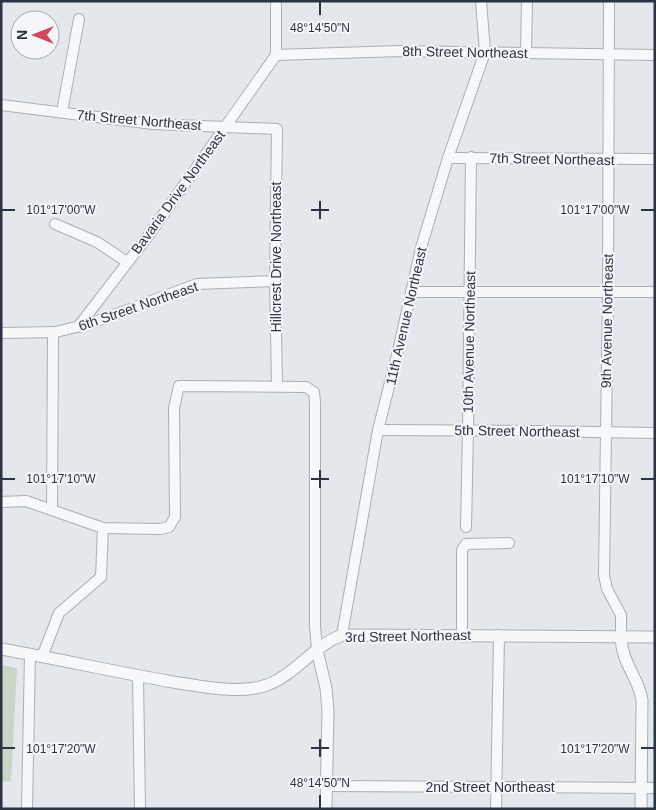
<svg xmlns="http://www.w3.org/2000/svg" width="656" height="810" viewBox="0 0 656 810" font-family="Helvetica,sans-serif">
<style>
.green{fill:#c9d6c5}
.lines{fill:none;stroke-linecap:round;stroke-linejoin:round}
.minor-casing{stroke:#a9aeb7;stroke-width:12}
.tertiary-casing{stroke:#a9aeb7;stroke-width:13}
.minor{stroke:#f7f8fa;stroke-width:10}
.tertiary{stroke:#f7f8fa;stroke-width:11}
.ticks{fill:none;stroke:#2b3445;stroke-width:2}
.labels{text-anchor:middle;stroke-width:4;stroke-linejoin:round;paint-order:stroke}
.street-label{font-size:14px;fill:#2b3445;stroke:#f4f6f9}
.ticks-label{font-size:12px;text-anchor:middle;fill:#2b3445;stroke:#f4f6f9;stroke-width:4;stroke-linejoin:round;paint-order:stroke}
</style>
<rect width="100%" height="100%" fill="#e4e7ec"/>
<!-- green -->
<path class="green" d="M1,665l16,3 -6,113 -10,1z"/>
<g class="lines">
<defs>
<g id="minor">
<path d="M276,1v54"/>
<path d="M609,1l-1,291 -4,283 3,14 14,26v22"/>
<path d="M526,53l1,-52"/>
<path d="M276,55l124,-4 255,4"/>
<path d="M1,105l152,19 124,5 -2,152 2,104"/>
<path d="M62,112l17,-93"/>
<path d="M448,158l207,1"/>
<path d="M55,224l42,18 30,20"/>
<path d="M411,292h244"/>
<path d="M78,327l70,-91 128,-181"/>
<path d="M1,333l55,-1 36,-9 105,-39 78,-3"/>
<path d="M378,430l157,1 120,2"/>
<path d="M1,502l25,-1 77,27 57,1 9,-2 6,-10 -1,-109 5,-22 127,1 8,5 1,11v223l2,24"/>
<path d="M52,509l1,-177"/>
<path d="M466,527l2,-96 3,-274"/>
<path d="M342,635l36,-205 20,-79 23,-103 27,-90 37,-106 -4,-51"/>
<path d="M462,635v-85l4,-6 43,-1"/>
<path d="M42,657l17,-44 42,-36 2,-49"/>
<path d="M138,676l2,133"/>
<path d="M326,786l329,2"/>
<path d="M27,809l3,-155"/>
<path d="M496,809l3,-174"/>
</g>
<g id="tertiary">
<path d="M621,637c1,28 17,38 21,63l-1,109"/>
<path d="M1,649c58,10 114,23 172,33 28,4 66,13 94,3 29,-11 46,-39 75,-50l313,2"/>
<path d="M317,650l9,38 2,23 -2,98"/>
</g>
</defs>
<!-- minor casing -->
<use href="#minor" class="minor-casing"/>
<!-- tertiary casing -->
<use href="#tertiary" class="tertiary-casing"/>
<!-- minor -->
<use href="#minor" class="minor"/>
<!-- tertiary -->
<use href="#tertiary" class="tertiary"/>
</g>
<!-- ticks -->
<path class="ticks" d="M320,2v13M320,201v18M2,210h13M311,210h18M641,210h13M320,470v18M2,479h13M311,479h18M641,479h13M320,739v18M2,748h13M311,748h18M641,748h13M320,795v13"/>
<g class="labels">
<!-- street labels -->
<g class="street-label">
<text transform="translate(465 52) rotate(1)" y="5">8th Street Northeast</text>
<text transform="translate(139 120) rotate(5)" y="5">7th Street Northeast</text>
<text transform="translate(552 159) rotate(1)" y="5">7th Street Northeast</text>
<text transform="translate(178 192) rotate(-54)" y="5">Bavaria Drive Northeast</text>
<text transform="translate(276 257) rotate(-90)" y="5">Hillcrest Drive Northeast</text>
<text transform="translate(138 306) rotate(-19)" y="5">6th Street Northeast</text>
<text transform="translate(406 316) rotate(-77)" y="5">11th Avenue Northeast</text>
<text transform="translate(607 321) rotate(-89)" y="5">9th Avenue Northeast</text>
<text transform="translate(469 342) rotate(-89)" y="5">10th Avenue Northeast</text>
<text transform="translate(517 431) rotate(1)" y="5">5th Street Northeast</text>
<text transform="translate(408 636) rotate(-1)" y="5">3rd Street Northeast</text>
<text x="490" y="792">2nd Street Northeast</text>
</g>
</g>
<g class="ticks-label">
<text x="320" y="32">48°14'50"N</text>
<text x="595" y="214">101°17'00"W</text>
<text x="61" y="214">101°17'00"W</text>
<text x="595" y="483">101°17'10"W</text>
<text x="61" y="483">101°17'10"W</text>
<text x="595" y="753">101°17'20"W</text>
<text x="61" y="753">101°17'20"W</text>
<text x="320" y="787">48°14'50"N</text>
</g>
<!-- border -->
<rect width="656" height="810" fill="none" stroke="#2b3445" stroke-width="5"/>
<!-- north arrow -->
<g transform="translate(35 35) rotate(270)"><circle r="24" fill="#f4f6f9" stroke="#a4a8b1"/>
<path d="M0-4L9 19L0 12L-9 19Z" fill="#d1495b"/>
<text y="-8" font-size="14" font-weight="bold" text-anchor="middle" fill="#2b3445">N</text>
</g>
</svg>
